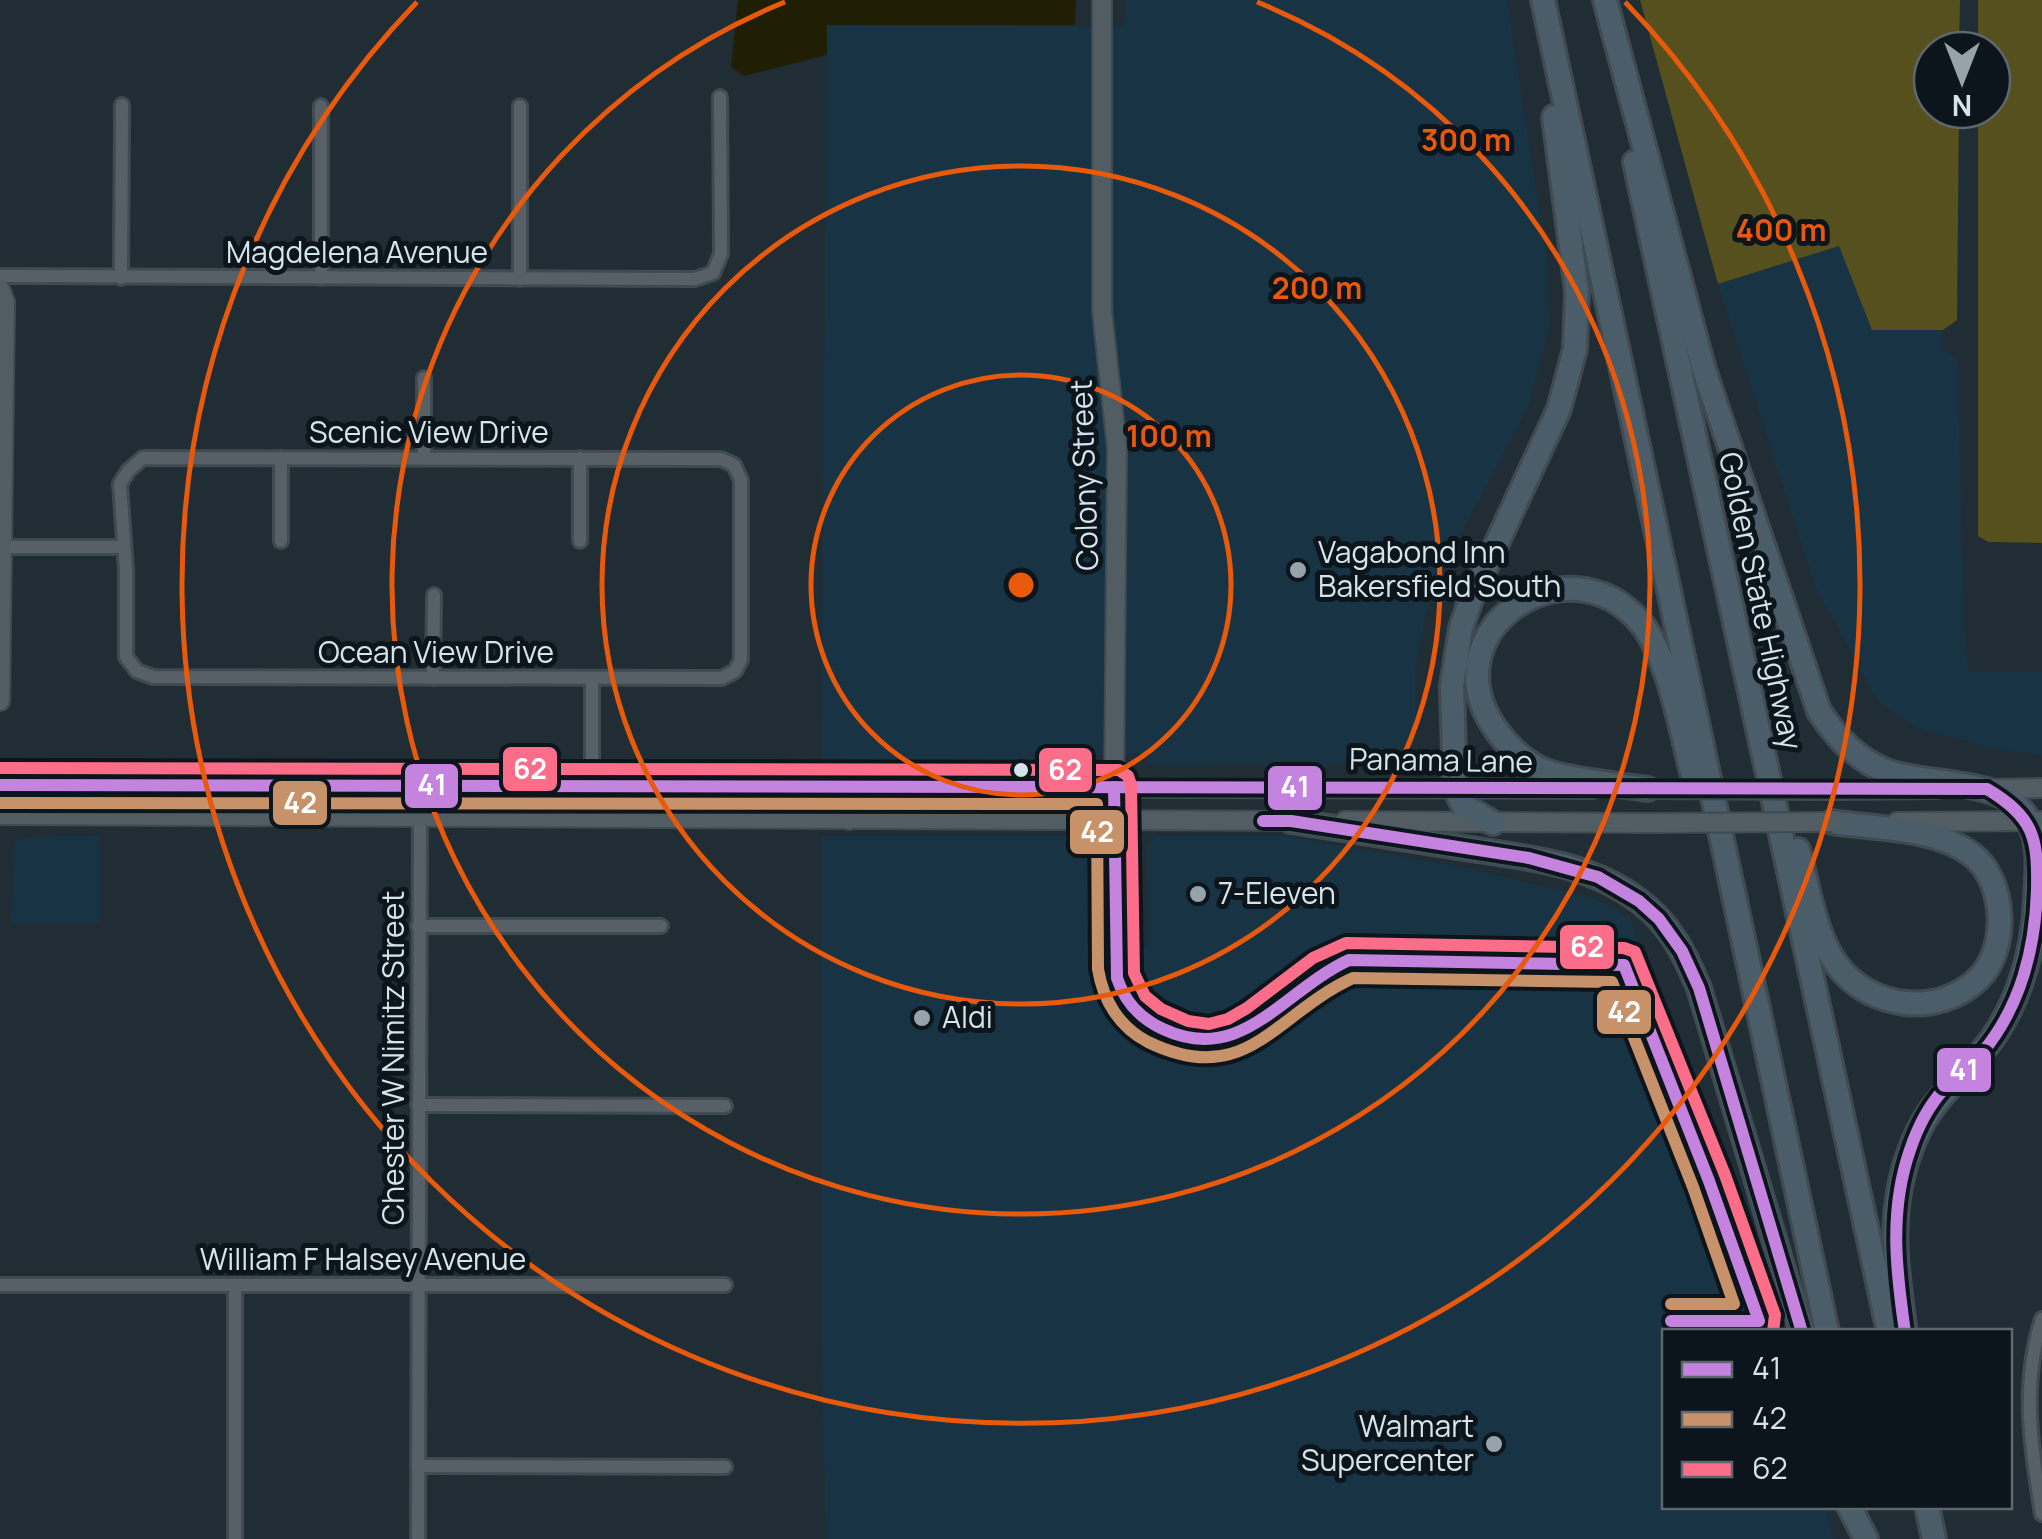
<svg xmlns="http://www.w3.org/2000/svg" width="2042" height="1539" viewBox="0 0 2042 1539" font-family="Manrope,sans-serif">
<style>
.built{fill:#183444}
.green{fill:#55501d}
.water{fill:#211e06}
.lines{fill:none;stroke-linecap:round;stroke-linejoin:round}
.street-casing{stroke:#3f4a51;stroke-width:18}
.secondary-casing{stroke:#3f4a51;stroke-width:22}
.highway-casing{stroke:#3f4a51;stroke-width:28}
.street{stroke:#586067;stroke-width:12}
.secondary{stroke:#515d63;stroke-width:18}
.highway{stroke:#4a5d68;stroke-width:22}
.secondary-bridge-casing{stroke:#3f4a51;stroke-width:22;stroke-linecap:butt}
.secondary-bridge{stroke:#515d63;stroke-width:18}
.bus-1-casing{stroke:#0c151b;stroke-width:20}
.bus-2-casing{stroke:#0c151b;stroke-width:20}
.bus-3-casing{stroke:#0c151b;stroke-width:20}
.bus-1{stroke:#c483df;stroke-width:12}
.bus-2{stroke:#c7916a;stroke-width:12}
.bus-3{stroke:#fb6d88;stroke-width:12}
.ring{fill:none;stroke:#e8590c;stroke-width:5}
.poi-dot{fill:#96a3ab;stroke:#0c151b;stroke-width:4}
.bus-dot{fill:#d5e3eb;stroke:#0c151b;stroke-width:4}
.labels{text-anchor:middle;stroke-width:10;stroke-linejoin:round;paint-order:stroke}
.street-label{font-size:30px;fill:#d5e3eb;stroke:#0c151b}
.poi-label{font-size:30px;fill:#d5e3eb;stroke:#0c151b;text-anchor:start}
.centre{fill:#e8590c;stroke:#0c151b;stroke-width:5}
.ring-label{font-size:30px;text-anchor:middle;font-weight:bold;fill:#e8590c;stroke:#0c151b;stroke-width:10;stroke-linejoin:round;paint-order:stroke}
.line-badge{stroke:#0c151b;stroke-width:4}
.badge-label{font-size:28px;text-anchor:middle;font-weight:bold;fill:#fff}
</style>
<rect width="100%" height="100%" fill="#202d34"/>
<!-- built -->
<g class="built">
<path d="M1125,0h382l41,269 1,60 -20,75 -87,167 -17,45 -10,55v74l-112,27 -47,-7 -101,1 -6,-2 -7,-11 -49,2 -3,8 -16,8 -253,-6 6,-740 297,2z"/>
<path d="M1840,246l32,84h71l-1,19 15,10 8,284 4,28h73v84l-49,-6 -80,-23 -34,-23 -63,-115 -98,-304z"/>
<path d="M100,835v88h-89l4,-85z"/>
<path d="M821,836h276l8,3 4,9 2,100 37,-1 -1,-99 4,-8 7,-4h126l183,32 130,31 33,19 116,301 34,112 -116,1v174l161,1 8,32h-1007l-5,-207z"/>
</g>
<!-- green -->
<g class="green">
<path d="M1640,0h320l-1,50h-27v60h27l-2,210 -14,10h-71l-33,-84 -121,38z"/>
<path d="M1978,0h64v543l-54,-1 -10,-6v-426h14v-60h-14z"/>
</g>
<!-- water -->
<path class="water" d="M738,0h338l-1,25h-248v30l-83,21 -13,-9z"/>
<g class="lines">
<defs>
<g id="street">
<path d="M0,276l695,3 18,-6 8,-19 -1,-157"/>
<path d="M121,278l1,-173"/>
<path d="M321,278v-172"/>
<path d="M520,279v-173"/>
<path d="M424,378v80"/>
<path d="M143,458l578,1 13,6 7,15v180l-6,11 -13,7 -569,-1 -16,-6 -11,-14v-87l-6,-86 8,-13z"/>
<path d="M281,458v83"/>
<path d="M580,458v83"/>
<path d="M2,547h121"/>
<path d="M433,678l1,-83"/>
<path d="M592,678v107"/>
<path d="M1114,787v34"/>
<path d="M418,926h243"/>
<path d="M418,1105l307,1"/>
<path d="M0,1285h725"/>
<path d="M2042,1319c-21,66 -11,128 0,195"/>
<path d="M418,1466l307,1"/>
<path d="M235,1539v-254"/>
<path d="M418,1539l2,-721"/>
</g>
<g id="secondary">
<path d="M1102,0v311l15,137 -3,339"/>
<path d="M0,289l5,13 -5,399"/>
<path d="M0,785l1592,4"/>
<path d="M1988,789l54,-1"/>
<path d="M1831,790l106,-1"/>
<path d="M0,815l1304,6"/>
<path d="M533,816l21,-13 33,-6 5,-12"/>
<path d="M420,818l11,-16 32,-6 16,-9"/>
<path d="M849,820l6,-15 7,-3 76,-1 31,-11"/>
<path d="M1114,821l1,127"/>
<path d="M1345,821l303,2"/>
<path d="M1897,822l145,-1"/>
</g>
<g id="highway">
<path d="M1543,0l284,1332"/>
<path d="M1605,0l99,370 115,341c17,26 37,48 67,60 41,16 124,4 144,53 11,24 7,50 6,75 -2,54 -19,113 -56,155 -31,37 -52,48 -70,97 -23,61 -14,119 -5,181"/>
<path d="M1635,162l254,1170"/>
<path d="M1648,789c-32,-5 -76,-8 -105,-19 -19,-8 -34,-23 -46,-39 -72,-98 69,-195 143,-109 29,33 42,114 54,158"/>
<path d="M1291,821c56,9 111,17 167,26 62,10 129,14 181,54 30,22 46,53 60,87l103,344"/>
<path d="M1493,823l-30,-18 -8,-16 -3,-103 9,-58 10,-29 88,-190 16,-60 2,-58 -23,-174"/>
<path d="M1798,850c10,36 16,84 39,115 33,44 102,53 142,13 30,-29 27,-99 -8,-124 -37,-27 -94,-25 -139,-32"/>
<path d="M1849,1506l17,33"/>
<path d="M1927,1506l7,33"/>
</g>
</defs>
<!-- street casing -->
<use href="#street" class="street-casing"/>
<!-- secondary casing -->
<use href="#secondary" class="secondary-casing"/>
<!-- highway casing -->
<use href="#highway" class="highway-casing"/>
<!-- street -->
<use href="#street" class="street"/>
<!-- secondary -->
<use href="#secondary" class="secondary"/>
<!-- highway -->
<use href="#highway" class="highway"/>
<defs>
<g id="secondary-bridge">
<path d="M1648,789l183,1"/>
<path d="M1648,823l184,-1"/>
</g>
</defs>
<!-- secondary-bridge casing -->
<use href="#secondary-bridge" class="secondary-bridge-casing"/>
<!-- secondary-bridge -->
<use href="#secondary-bridge" class="secondary-bridge"/>
<defs>
<g id="bus-1">
<path d="M0,785l1987,4c47,28 51,49 50,101 -2,60 -16,116 -55,163 -12,14 -27,24 -39,37 -15,17 -26,39 -33,60 -21,60 -14,120 -5,182"/>
<path d="M1114,787l3,191c8,24 22,40 46,51 79,37 119,-38 186,-69l275,5 85,216 50,140h-88"/>
<path d="M1263,821h28l238,37 69,19 41,24 20,18 23,32 17,37 103,344"/>
</g>
<path id="bus-2" d="M0,803l1097,1 1,165c5,31 21,58 50,73 99,48 126,-28 205,-64l259,4 81,205 41,117h-63"/>
<path id="bus-3" d="M0,768l1119,2 9,6 3,9 3,188 11,23 16,13 27,12 21,3 19,-5 19,-11 66,-50 33,-15 278,5 11,4 90,223 50,140 -2,17"/>
</defs>
<!-- bus-1 casing -->
<use href="#bus-1" class="bus-1-casing"/>
<!-- bus-2 casing -->
<use href="#bus-2" class="bus-2-casing"/>
<!-- bus-3 casing -->
<use href="#bus-3" class="bus-3-casing"/>
<!-- bus-1 -->
<use href="#bus-1" class="bus-1"/>
<!-- bus-2 -->
<use href="#bus-2" class="bus-2"/>
<!-- bus-3 -->
<use href="#bus-3" class="bus-3"/>
</g>
<!-- distance rings -->
<g class="ring">
<circle cx="1021" cy="585" r="210"/>
<circle cx="1021" cy="585" r="419"/>
<path d="M1257 2A629 629 0 1 1 785 2"/>
<path d="M1625 2A839 839 0 1 1 417 2"/>
</g>
<!-- markers -->
<g class="poi-dot">
<circle cx="1298" cy="570" r="10"/>
<circle cx="1198" cy="894" r="10"/>
<circle cx="922" cy="1018" r="10"/>
<circle cx="1494" cy="1444" r="10"/>
</g>
<circle class="bus-dot" cx="1021" cy="770" r="9"/>
<g class="labels">
<!-- street labels -->
<g class="street-label">
<text x="357" y="263">Magdelena Avenue</text>
<text x="429" y="443">Scenic View Drive</text>
<text transform="translate(1085 475) rotate(-92)" y="10">Colony Street</text>
<text transform="translate(1760 601) rotate(78)" y="10">Golden State Highway</text>
<text x="436" y="663">Ocean View Drive</text>
<text transform="translate(1441 761) rotate(1)" y="10">Panama Lane</text>
<text transform="translate(394 1058) rotate(-90)" y="10">Chester W Nimitz Street</text>
<text x="363" y="1270">William F Halsey Avenue</text>
</g>
<!-- poi labels -->
<g class="poi-label">
<text x="1318" y="563">Vagabond Inn<tspan x="1318" dy="34">Bakersfield South</tspan></text>
<text x="1218" y="904">7-Eleven</text>
<text x="942" y="1028">Aldi</text>
<text x="1474" y="1437" text-anchor="end">Walmart<tspan x="1474" dy="34">Supercenter</tspan></text>
</g>
</g>
<circle cx="1021" cy="585" r="15" class="centre"/>
<g class="ring-label">
<text x="1466" y="151">300 m</text>
<text x="1781" y="241">400 m</text>
<text x="1317" y="299">200 m</text>
<text x="1169" y="447">100 m</text>
</g>
<g class="line-badge">
<rect x="501" y="745" width="58" height="48" rx="10" fill="#fb6d88"/>
<rect x="1037" y="746" width="57" height="48" rx="10" fill="#fb6d88"/>
<rect x="403" y="762" width="57" height="48" rx="10" fill="#c483df"/>
<rect x="1266" y="764" width="58" height="48" rx="10" fill="#c483df"/>
<rect x="271" y="779" width="58" height="48" rx="10" fill="#c7916a"/>
<rect x="1068" y="808" width="58" height="48" rx="10" fill="#c7916a"/>
<rect x="1558" y="923" width="58" height="48" rx="10" fill="#fb6d88"/>
<rect x="1595" y="988" width="58" height="48" rx="10" fill="#c7916a"/>
<rect x="1935" y="1046" width="58" height="48" rx="10" fill="#c483df"/>
</g>
<g class="badge-label">
<text x="530" y="779">62</text>
<text x="1065" y="780">62</text>
<text x="432" y="795">41</text>
<text x="1295" y="797">41</text>
<text x="300" y="813">42</text>
<text x="1097" y="842">42</text>
<text x="1587" y="957">62</text>
<text x="1624" y="1022">42</text>
<text x="1964" y="1080">41</text>
</g>
<!-- legend -->
<rect x="1662" y="1329" width="350" height="180" fill="#0c151b" stroke="#5c676e" stroke-width="2.5"/>
<rect x="1682" y="1362" width="50" height="15" fill="#c483df" stroke="#5c676e" stroke-width="2.5"/>
<text x="1752" y="1379" font-size="30" fill="#d5e3eb">41</text>
<rect x="1682" y="1412" width="50" height="15" fill="#c7916a" stroke="#5c676e" stroke-width="2.5"/>
<text x="1752" y="1429" font-size="30" fill="#d5e3eb">42</text>
<rect x="1682" y="1462" width="50" height="15" fill="#fb6d88" stroke="#5c676e" stroke-width="2.5"/>
<text x="1752" y="1479" font-size="30" fill="#d5e3eb">62</text>
<!-- north arrow -->
<g transform="translate(1962 80) rotate(180)"><circle r="48" fill="#0c151b" stroke="#5c676e" stroke-width="2.5"/>
<path d="M0-8L18 38L0 25L-18 38Z" fill="#96a3ab"/>
<text y="-15" font-size="28" font-weight="bold" text-anchor="middle" fill="#d5e3eb">N</text>
</g>
</svg>
